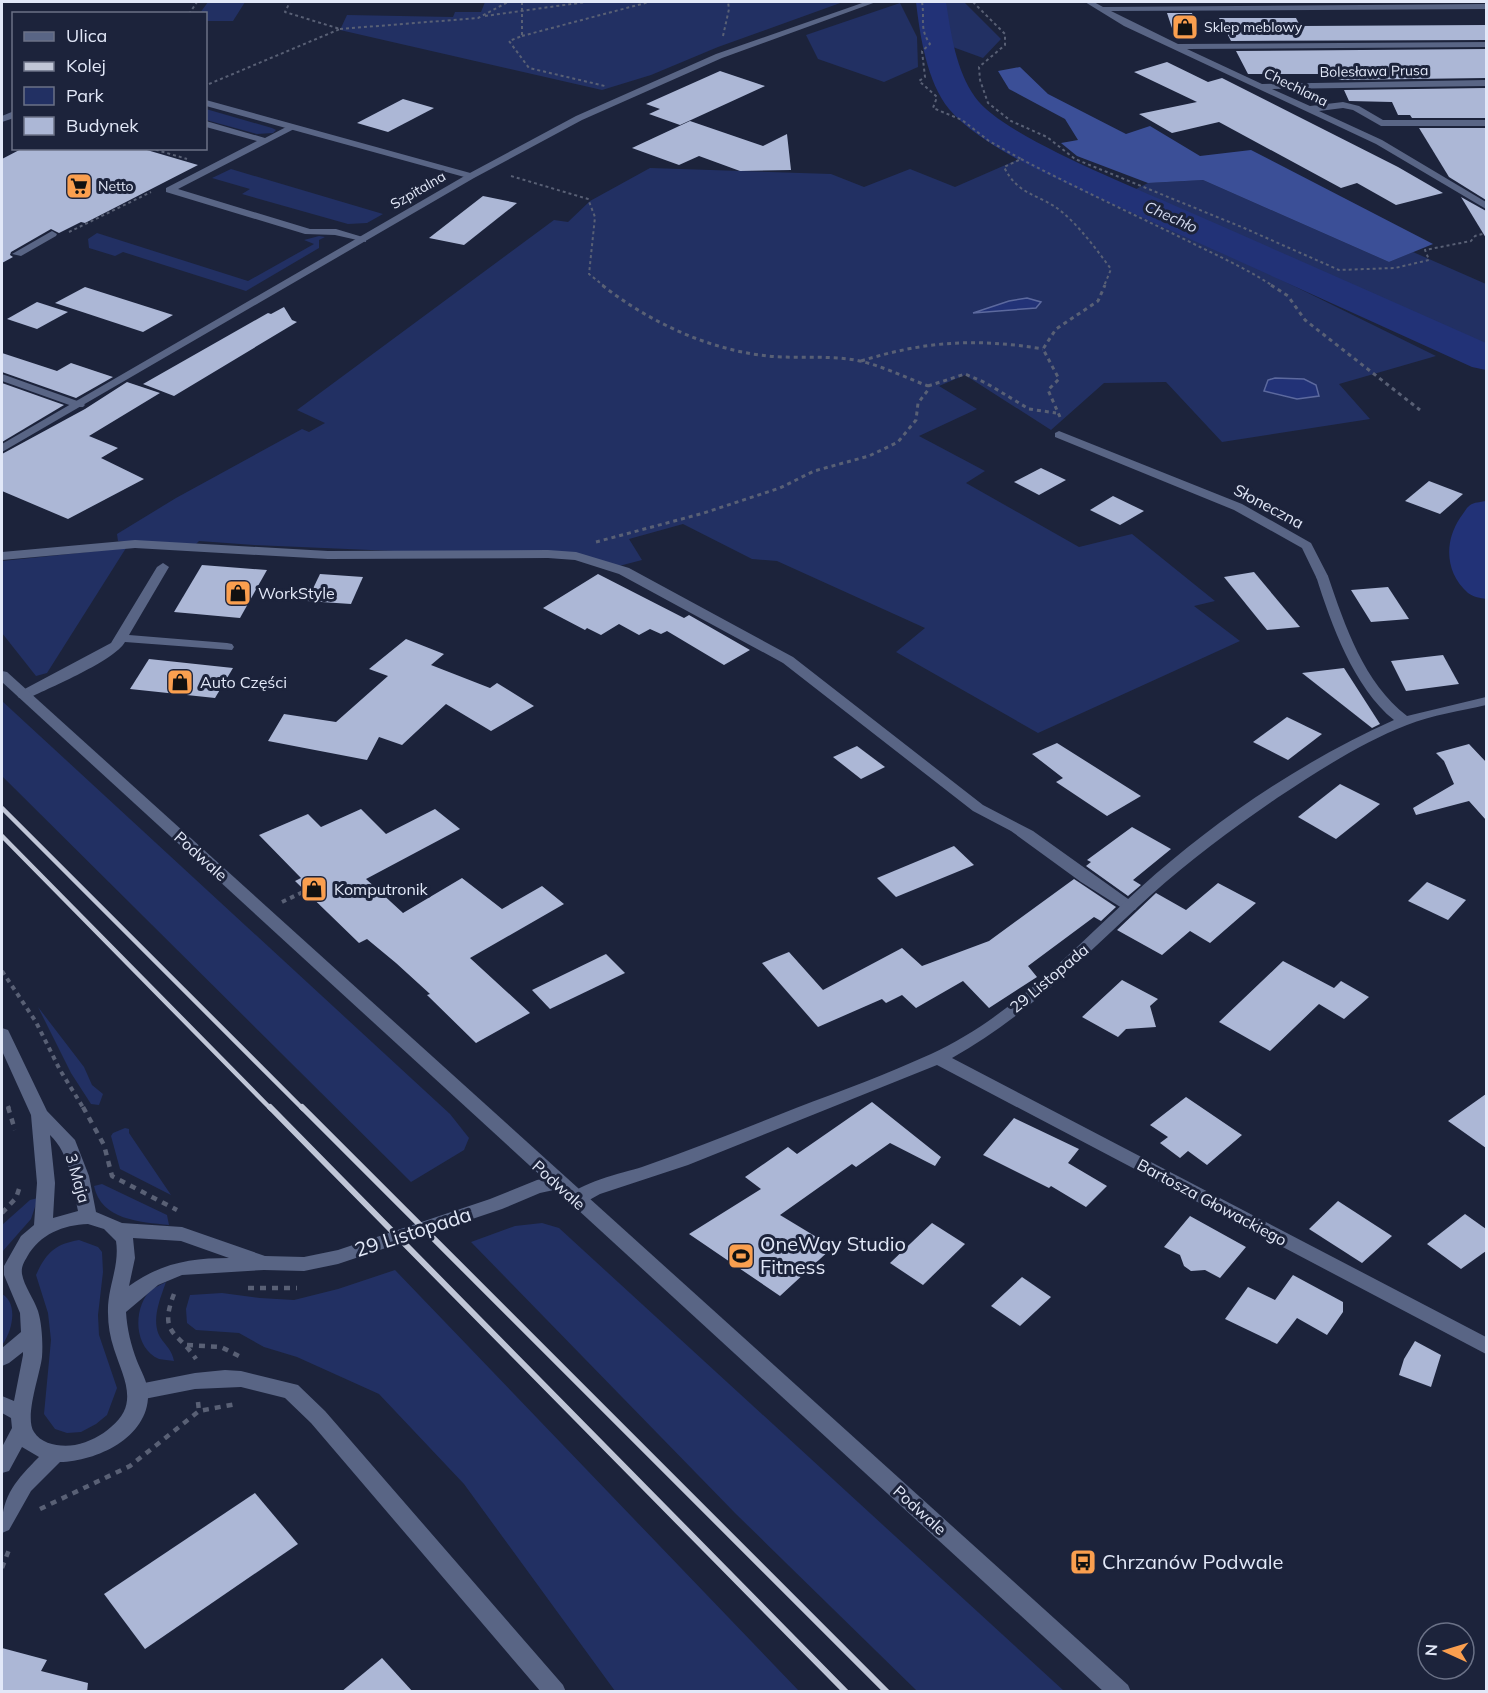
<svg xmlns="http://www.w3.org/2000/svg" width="1488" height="1693" viewBox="0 0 1488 1693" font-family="Mulish,sans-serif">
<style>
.green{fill:#223063}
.forest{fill:#3b4f97}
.water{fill:#223277;stroke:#5c699e;stroke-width:1.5}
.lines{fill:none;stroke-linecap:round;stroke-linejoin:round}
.river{fill:#223277;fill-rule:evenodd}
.building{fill:#acb7d6}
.path-far3{stroke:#596075;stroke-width:2;stroke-dasharray:3 3;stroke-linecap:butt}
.path-far2{stroke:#596075;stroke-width:3;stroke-dasharray:4 4;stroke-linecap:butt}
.path-far1{stroke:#596075;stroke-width:4;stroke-dasharray:4.5 4.5;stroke-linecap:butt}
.path{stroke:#596075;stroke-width:4.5;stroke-dasharray:6 6;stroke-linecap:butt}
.service{fill:#596585;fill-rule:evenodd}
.minor{fill:#596585;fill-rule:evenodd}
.tertiary{fill:#596585;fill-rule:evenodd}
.rail-far1{stroke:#c0c6d7;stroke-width:4.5}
.rail{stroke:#c0c6d7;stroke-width:6}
.labels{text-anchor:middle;stroke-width:6;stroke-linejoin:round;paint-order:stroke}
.far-poi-label{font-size:14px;fill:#e2e8f8;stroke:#1c233b;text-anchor:start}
.far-street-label{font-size:14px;fill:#e2e8f8;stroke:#1c233b}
.far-water-label{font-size:15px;font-style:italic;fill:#d4dbf0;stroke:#1c233b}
.street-label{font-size:16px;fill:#e2e8f8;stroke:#1c233b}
.poi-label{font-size:16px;fill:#e2e8f8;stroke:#1c233b;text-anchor:start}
.near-street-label{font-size:20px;fill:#e2e8f8;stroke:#1c233b}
.near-poi-label{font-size:20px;fill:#e2e8f8;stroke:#1c233b;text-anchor:start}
</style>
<rect width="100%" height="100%" fill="#1c233b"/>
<!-- green -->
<g class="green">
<path d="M208,2h37l-12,19h-27v-7l-6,-1z"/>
<path d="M485,2h358l-125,45 -67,28 -49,15 -262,-60 7,-15 106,2 2,-5h26z"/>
<path d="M940,2h24l37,37 -18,19 -33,-12z"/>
<path d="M900,3l17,34 1,30 -34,15 -66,-23 -12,-24z"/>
<path d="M206,109l66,19 4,2 -3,3 -16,1 -51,-14z"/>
<path d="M1028,155l408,201 -97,28 31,35 -148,23 -56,-60 -62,1 -53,47 -86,-55 -26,11 38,23 -58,27 66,35 -19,12 113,64 53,-13 83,67 -21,5 46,35 -202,92 -142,-81 29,-24 -148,-67 -25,-2 -69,-35 -54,15 13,21 -23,6 -19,-6 -346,-15 -55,-4 -3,3 -78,-3 -1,-7 59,-36 126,-69 7,3 16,-9 -28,-13 257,-190 14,2 22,-21 60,-33 181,6 33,13 46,-18 45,18z"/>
<path d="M231,169l152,45 -16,9 -19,1 -106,-30 8,-5 -38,-11z"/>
<path d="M1203,180l186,82 24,-10 73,32v66l-356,-158 18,-9z"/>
<path d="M97,233l151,48 66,-37 -10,-4 15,-4 6,1 -6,3v8l-73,43 -123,-39 -8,4 -26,-8 -1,-9z"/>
<path d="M126,548l-79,125 -11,3 -34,-43v-72z"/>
<path d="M2,701l448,413 19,24 -5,12 -53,32 -409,-406z"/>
<path d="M38,1007l46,60 8,18 11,9 -4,11 -8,-1 -20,-31z"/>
<path d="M125,1128l4,1v4l42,62 -51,-26 -9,-33 2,-3z"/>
<path d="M102,1184l65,31 2,10c-29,-3 -68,-5 -75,-39z"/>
<path d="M38,1198l-7,21 -29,33v-27l28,-25z"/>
<path d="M542,1223l17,5 505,463h-147l-182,-178 -264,-271 44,-16z"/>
<path d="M79,1240l19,7 4,5 1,20 -5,43 1,20 18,53 -10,27 -11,9 -15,8 -14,1 -12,-4 -11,-15 7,-74 -3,-27 -12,-38c10,-22 19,-31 43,-35z"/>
<path d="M395,1270l404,421h-184l-151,-207 -85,-90 -82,-37 -33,-10 -25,-14 -43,-3 -9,-7 -1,-14 4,-14 32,-2 38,5 34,2 44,-11z"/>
<path d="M166,1282c-6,17 -15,38 -6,55 6,9 12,13 14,24 -5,-1 -11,-1 -15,-2 -25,-11 -26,-49 -10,-67 4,-4 11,-7 17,-10z"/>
<path d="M2,1294c17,10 10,38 0,51z"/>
</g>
<!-- forest -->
<path class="forest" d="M1020,67l28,27 78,40 24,-8 50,30 51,-6 182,94 -44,18 -186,-82 -55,3 -71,-27 -16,-13 17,-3 -13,-21 -56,-30 -11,-18z"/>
<!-- water -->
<g class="water">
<path d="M1027,298l14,4 -5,6 -63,5 36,-12z"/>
<path d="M1275,378l29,1 12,6 3,11 -22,3 -33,-8 4,-11z"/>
</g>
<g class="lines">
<!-- river -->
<g class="river">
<path d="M916,2h30c5,32 10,68 29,95 26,38 157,89 203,110 103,45 206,91 308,136v27l-14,-3c-108,-49 -215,-98 -322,-146 -56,-26 -162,-66 -201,-112 -22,-27 -29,-73 -33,-107z"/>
<path d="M1486,501v98c-5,-1 -13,-2 -18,-6 -23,-20 -24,-51 -8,-75 4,-5 7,-12 12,-14 4,-2 10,-2 14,-3z"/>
</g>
</g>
<!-- building -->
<g class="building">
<path d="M1167,13h25l6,18h-25z"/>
<path d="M1219,18h77l4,8 186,-1v15l-255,1z"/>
<path d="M1486,49v29l-147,2 -3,-6h-88l-12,-23z"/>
<path d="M1167,62l41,20 14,-4 176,89 45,26 -47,12 -39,-22 -16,5 -122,-66 -47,11 -33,-19 58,-12 -63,-30z"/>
<path d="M720,71l45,15 -85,39 -31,-11 11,-5 -14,-5z"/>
<path d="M1486,88v30h-74l-2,-3h-12l-6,-13 -43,-1 -5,-11z"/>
<path d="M403,99l31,9 -46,24 -31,-9z"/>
<path d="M690,121l73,25 24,-12 4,36 -51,1 -41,-15 -20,9 -47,-17z"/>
<path d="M1419,128h67v72l-37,-23z"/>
<path d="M23,148h117l58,17 -113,58 -4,-1 -22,11 -8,-4 -40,23 -1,3 3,2 -11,6v-104z"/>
<path d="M483,196l34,7 -53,42 -35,-7z"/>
<path d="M1461,197l25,14v27z"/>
<path d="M85,287l88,28 -30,17 -88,-29z"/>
<path d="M37,302l31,10 -31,17 -30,-10z"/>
<path d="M284,307l8,13 5,2 -123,74 -31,-12 125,-71 3,1z"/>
<path d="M2,353l55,18 14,-8 42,14 -37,21 -74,-26z"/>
<path d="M127,382l33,11 -71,43 29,12 -17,10 43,21 -76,40 -66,-28v-37l83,-45z"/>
<path d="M2,383l62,22 -62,37z"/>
<path d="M1041,468l25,12 -27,15 -25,-13z"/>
<path d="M1429,481l34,13 -23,20 -35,-13z"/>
<path d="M1113,496l31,15 -24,14 -30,-15z"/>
<path d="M202,565l65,5 -27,48 -66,-6z"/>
<path d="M1254,572l46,55 -33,3 -43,-53z"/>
<path d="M320,574l43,3 -12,27 -44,-3z"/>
<path d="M598,574l86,44 5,-3 61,35 -26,15 -57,-34 -6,3 -11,-5 -11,6 -20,-11 -18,11 -14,-7 -2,2 -42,-22z"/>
<path d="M1388,587l21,32 -38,3 -20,-32z"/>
<path d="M406,639l38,15 -13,11 59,23 7,-5 37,23 -43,25 -45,-27 -44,41 -23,-8 -12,23 -99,-19 16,-27 52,8 52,-46 -19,-7z"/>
<path d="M1443,655l16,29 -53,7 -15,-30z"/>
<path d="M149,659l84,9 -18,30 -85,-9z"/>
<path d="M1344,668l36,56 -8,4 -70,-55z"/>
<path d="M1287,717l35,17 -34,26 -35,-18z"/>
<path d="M1057,743l84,53 -34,20 -51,-34 7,-4 -31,-24z"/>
<path d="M1469,744l17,18v58l-17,-19 -53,14 -3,-7 41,-24 -10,-23 -8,-8z"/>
<path d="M857,746l28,21 -24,12 -28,-22z"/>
<path d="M1340,784l40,20 -44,35 -38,-22z"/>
<path d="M361,809l25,25 49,-25 25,20 -94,50 37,34 59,-35 40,31 40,-23 22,18 -94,54 60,55 -54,30 -49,-48 3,-1 -34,-31 -29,-24 -8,4 -64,-62 6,-3 -42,-43 49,-21 13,13z"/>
<path d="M1132,827l39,22 -38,31 8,5 -13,11 -42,-30 5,-4 -4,-2z"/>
<path d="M954,846l20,19 -78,32 -19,-19z"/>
<path d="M1074,879l42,28 -15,14 -7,-4 -66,49 9,11 -48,31 -26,-27 -47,27 -14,-13 -16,8 -4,-4 -64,28 -56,-64 27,-11 34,38 79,-42 20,18 67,-25z"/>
<path d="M1427,882l39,18 -18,20 -40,-19z"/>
<path d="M1218,883l38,20 -46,40 -20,-12 -28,24 -45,-25 39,-37 30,17z"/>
<path d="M606,954l19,19 -75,36 -18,-19z"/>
<path d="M1283,961l51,27 7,-7 28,16 -25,22 -25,-15 -49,47 -51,-29z"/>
<path d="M1122,980l36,19 -8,7 6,21 -30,2 -8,8 -36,-20z"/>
<path d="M1486,1094v54l-38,-27z"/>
<path d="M1186,1097l56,38 -35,30 -19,-14 -8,7 -20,-15 8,-6 -18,-12z"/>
<path d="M872,1102l69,55 -6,9 -45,-23 -34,24 -4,-3 -72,51 53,32 -53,49 -91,-62 72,-45 -16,-12 43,-30 9,7z"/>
<path d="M1014,1118l65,31 -11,14 39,23 -21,21 -35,-21 -2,2 -66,-33z"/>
<path d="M1338,1201l54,35 -30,27 -53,-34z"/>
<path d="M1465,1214l21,15v22l-25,18 -34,-25z"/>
<path d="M1190,1216l56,31 -26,31 -15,-8 -14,1 -7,-5 -4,-11 -16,-8z"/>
<path d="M932,1223l33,21 -42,41 -33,-22z"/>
<path d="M1293,1275l50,27v10l-16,23 -30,-17 -20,26 -52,-25 23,-32 27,13z"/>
<path d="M1022,1277l29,20 -31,29 -29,-20z"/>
<path d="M1415,1341l26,14 -10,32 -32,-12 5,-16z"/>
<path d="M255,1493l43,51 -153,105 -41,-55z"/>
<path d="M2,1648l45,12 -6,11 47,12 -1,9h-85z"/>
<path d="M382,1658l31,34h-72z"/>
</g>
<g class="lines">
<!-- path-far3 -->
<g class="path-far3">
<path d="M522,2v34l-13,5 20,27 76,18"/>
<path d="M922,2c3,18 -3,26 8,42l-8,7 3,26 -6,4 18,16 -4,11 29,12 27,21 32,18 -17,8c15,30 35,26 58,45 19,16 34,37 49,57l-7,17"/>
<path d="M973,2l32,32v11l-26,22 1,13 8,23 23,18 36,16 28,22 169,69 95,42 56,-2 34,-8 -4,-10 46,-9 4,-5 11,-3"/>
<path d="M189,14l8,-12"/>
<path d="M485,16l101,-14"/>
<path d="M340,29l138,-11 30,-16"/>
<path d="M522,36l127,-34"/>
<path d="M723,36l6,-27 -1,-7"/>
<path d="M209,84l131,-55 -55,-17 5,-10"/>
<path d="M150,148l37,11"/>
<path d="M1021,159c59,31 119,58 179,88 25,12 50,24 73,39"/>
<path d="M511,176l77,23 7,18 -6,57 15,12"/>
<path d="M69,232l82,-40"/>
</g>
<!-- path-far2 -->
<g class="path-far2">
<path d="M1271,285l17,11 17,24 115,90"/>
<path d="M861,361c64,-20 116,-23 182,-12"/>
<path d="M928,386l37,-12 21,9 43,26 27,4"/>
<path d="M1060,417l-12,-27 11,-11 -16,-30 13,-20 42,-28 7,-16"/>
<path d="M596,542l108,-29 76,-25 34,-17 55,-15 29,-14 18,-22 2,-17 10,-13v-4c-24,-9 -47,-21 -73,-26 -29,-5 -58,-1 -87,-4 -59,-6 -119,-34 -166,-71"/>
</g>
<!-- path-far1 -->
<g class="path-far1">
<path d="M282,902l23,-11"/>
<path d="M2,971l34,51 24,48 24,39"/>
<path d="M8,1106l1,3"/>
</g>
<!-- path -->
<g class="path">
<path d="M8,1107l7,23"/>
<path d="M83,1107l21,38 8,31 65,34"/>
<path d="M2,1213l14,-15 3,-9"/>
<path d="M248,1288h49"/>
<path d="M174,1294c-16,41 4,37 22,65"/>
<path d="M187,1345l34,2 18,9"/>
<path d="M198,1402l1,9"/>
<path d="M40,1509l90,-43 69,-55 37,-7"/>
<path d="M2,1568l8,-21"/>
</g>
<!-- service -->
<g class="service">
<path d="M14,111v7l-12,4v-6z"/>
<path d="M206,121l59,17 23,-12 8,2 -118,61 132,40h26l30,9v4l-31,-7 -30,-1 -139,-42v-4l91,-47 -51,-14z"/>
<path d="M52,231l5,3 -1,2 -35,20 -9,-2z"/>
<path d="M2,374l81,29 2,2 -2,2h-8l-73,-26z"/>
<path d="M1059,431l183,73 69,39 17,33 -6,4 -5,-1 -15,-31 -68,-38 -179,-73v-4z"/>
<path d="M135,540l193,11 220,-1 28,2 53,16 164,89 190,148 50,26 105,75 -3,4h-10l-44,-28 -70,-51 -38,-20 -190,-148 -164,-89 -44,-14 -27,-2 -220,1 -193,-11 -133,12v-8z"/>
<path d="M163,563l6,4 -40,68 98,8 5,1 2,3 -2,3 -107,-8c-11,19 -74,45 -96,56h-10l-2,-3 2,-3 92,-49 46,-76z"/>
<path d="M225,1370l16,1 57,14 27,26 238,274 3,7h-25l-230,-269 -26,-25 -44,-11 -46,2 -56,11 -7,-2 -3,-6 3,-6 7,-2 56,-11z"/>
</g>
<!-- minor -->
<g class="minor">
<path d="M1085,2h9l9,5 383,-3v5l-375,2 67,33 308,-2v5l-299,2 75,35 224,-4v6l-214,3 38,17 33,-4 16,4 24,14h103v6h-105l-28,-16 -10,-2 -24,3 63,29 104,62v7l-110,-65 -252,-118z"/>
<path d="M206,100l268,74 2,2 -8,2 -262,-72z"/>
<path d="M1322,572l6,4c17,50 36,107 79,140l79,-19v8c-25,6 -54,10 -79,20 -46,18 -89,46 -130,73 -44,30 -86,61 -126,97 -64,58 -123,121 -199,163l534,279v17l-549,-289 -249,100 -88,29 -18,10 -6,2 -6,-2 -3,-5c9,-16 56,-26 75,-32 52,-18 103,-39 154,-59 45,-17 91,-34 135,-54 81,-37 144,-107 209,-166 74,-67 162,-127 254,-168 -40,-32 -63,-96 -78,-144z"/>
<path d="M2,1028l6,2 2,4 37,77 28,29 14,36 7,36 26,11 60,4 83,29 39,1 34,-7 152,-51 47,-19 20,-4 6,2 3,5 -3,5 -23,5 -38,16 -164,55 -34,7 -40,-1 -82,5 -24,10 -32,27c1,17 5,33 11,49 4,10 10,20 11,30 3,46 -51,70 -88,71l-29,29 -22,39 -7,3c-2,-35 13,-52 37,-76l-17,-10 -13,24 -7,2v-26l10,-19 -1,-10 -9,-5v-17l12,5 9,-46v-3l-14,11 -7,3v-18l19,-16 -1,-19 -16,-38v-9l17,-30 13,-11 3,-42 -6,-68 -29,-64zM50,1135c20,19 23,50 28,76l-25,7 2,-35zM88,1224l16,5 12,12c4,25 -9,47 -8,72 0,12 2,24 6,36 9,28 26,55 -3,78 -10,9 -22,15 -36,18 -14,2 -33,0 -41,-13 -10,-15 6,-57 8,-75 1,-13 0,-33 -4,-46 -4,-12 -14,-25 -16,-37 -1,-7 2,-12 5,-17 13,-23 36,-32 61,-33zM133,1238l48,3 48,17c-38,0 -68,5 -100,28l6,-28z"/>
</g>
<!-- tertiary -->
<g class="tertiary">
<path d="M865,2h11l-154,56 -140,62 -108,58 -472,274v-8l466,-270 108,-58 140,-62z"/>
<path d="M2,671l5,1 1121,1013 3,7h-27l-1102,-1010z"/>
</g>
<!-- rail-far1 -->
<g class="rail-far1">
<path d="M2,808l301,301"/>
<path d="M2,836l269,273"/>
</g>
<!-- rail -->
<g class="rail">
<path d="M270,1107l576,585"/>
<path d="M302,1107l585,585"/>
</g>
</g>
<!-- icons -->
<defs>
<symbol id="shop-square" viewBox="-11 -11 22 22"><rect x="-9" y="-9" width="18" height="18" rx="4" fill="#fa9f4f" stroke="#1c233b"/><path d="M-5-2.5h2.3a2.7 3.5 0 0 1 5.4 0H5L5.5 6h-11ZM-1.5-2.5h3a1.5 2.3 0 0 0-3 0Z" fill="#111"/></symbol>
<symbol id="supermarket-square" viewBox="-11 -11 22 22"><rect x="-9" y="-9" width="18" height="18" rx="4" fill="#fa9f4f" stroke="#1c233b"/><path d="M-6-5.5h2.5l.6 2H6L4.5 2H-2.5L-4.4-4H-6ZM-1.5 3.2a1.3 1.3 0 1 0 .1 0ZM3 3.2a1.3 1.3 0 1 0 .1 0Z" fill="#111"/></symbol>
<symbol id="stadium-square" viewBox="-11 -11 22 22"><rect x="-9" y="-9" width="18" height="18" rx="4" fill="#fa9f4f" stroke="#1c233b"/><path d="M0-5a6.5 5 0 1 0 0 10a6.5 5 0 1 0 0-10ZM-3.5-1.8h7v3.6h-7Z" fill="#111"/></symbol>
<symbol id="bus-square" viewBox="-11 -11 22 22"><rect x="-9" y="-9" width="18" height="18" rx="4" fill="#fa9f4f" stroke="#1c233b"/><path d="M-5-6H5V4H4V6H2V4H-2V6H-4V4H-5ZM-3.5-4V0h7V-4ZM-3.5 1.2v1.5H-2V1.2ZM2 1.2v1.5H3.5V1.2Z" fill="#111"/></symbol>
</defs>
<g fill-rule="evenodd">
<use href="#shop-square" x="1170" y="12" width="30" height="30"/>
<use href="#supermarket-square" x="64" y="171" width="30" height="30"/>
<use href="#shop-square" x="223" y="578" width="30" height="30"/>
<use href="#shop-square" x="165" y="667" width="30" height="30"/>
<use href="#shop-square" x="299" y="874" width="30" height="30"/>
<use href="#stadium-square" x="726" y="1241" width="30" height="30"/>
<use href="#bus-square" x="1068" y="1547" width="30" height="30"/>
</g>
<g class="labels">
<!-- far-poi labels -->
<g class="far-poi-label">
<text x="1204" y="32">Sklep meblowy</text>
<text x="98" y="191">Netto</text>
</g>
<!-- far-street labels -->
<g class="far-street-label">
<text transform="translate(1374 71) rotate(-1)" y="5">Bolesława Prusa</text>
<text transform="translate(1296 87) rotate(26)" y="5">Chechlana</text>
<text transform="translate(418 190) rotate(-30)" y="5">Szpitalna</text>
</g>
<!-- far-water labels -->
<g class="far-water-label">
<text transform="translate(1171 217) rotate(24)" y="5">Chechło</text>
</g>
<!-- street labels -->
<g class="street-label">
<text transform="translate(1269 506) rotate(28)" y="6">Słoneczna</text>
<text transform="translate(201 856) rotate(42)" y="6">Podwale</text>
<text transform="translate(1049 978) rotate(-40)" y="6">29 Listopada</text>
<text transform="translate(78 1178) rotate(74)" y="6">3 Maja</text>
<text transform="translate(559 1185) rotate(42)" y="6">Podwale</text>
<text transform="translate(1212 1202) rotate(28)" y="6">Bartosza Głowackiego</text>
<text transform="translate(920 1510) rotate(42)" y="6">Podwale</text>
</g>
<!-- poi labels -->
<g class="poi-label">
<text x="258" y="599">WorkStyle</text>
<text x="200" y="688">Auto Części</text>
<text x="334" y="895">Komputronik</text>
</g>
<!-- near-street labels -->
<g class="near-street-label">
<text transform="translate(413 1232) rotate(-18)" y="7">29 Listopada</text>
</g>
<!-- near-poi labels -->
<g class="near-poi-label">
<text x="760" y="1251">OneWay Studio<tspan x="760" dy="23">Fitness</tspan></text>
<text x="1102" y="1569">Chrzanów Podwale</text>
</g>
</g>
<!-- border -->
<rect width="1488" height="1693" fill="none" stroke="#e2e8f8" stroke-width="6"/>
<!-- legend -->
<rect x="12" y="12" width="195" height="138" fill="#1c233b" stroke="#6b7287" stroke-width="1.5"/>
<rect x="24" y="32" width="30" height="9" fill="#596585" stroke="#6b7287" stroke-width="1.5"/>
<text x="66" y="42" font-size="18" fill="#e2e8f8">Ulica</text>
<rect x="24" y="62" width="30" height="9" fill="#c0c6d7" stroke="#6b7287" stroke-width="1.5"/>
<text x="66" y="72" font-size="18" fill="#e2e8f8">Kolej</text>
<rect x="24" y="87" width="30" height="18" fill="#223063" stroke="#6b7287" stroke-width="1.5"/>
<text x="66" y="102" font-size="18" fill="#e2e8f8">Park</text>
<rect x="24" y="117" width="30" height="18" fill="#acb7d6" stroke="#6b7287" stroke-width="1.5"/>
<text x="66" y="132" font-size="18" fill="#e2e8f8">Budynek</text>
<!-- north arrow -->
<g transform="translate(1446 1651) rotate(274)"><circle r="28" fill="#1c233b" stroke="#6b7287" stroke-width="1.5"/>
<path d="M0-4.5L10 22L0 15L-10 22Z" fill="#fa9f4f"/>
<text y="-9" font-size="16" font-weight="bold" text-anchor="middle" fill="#e2e8f8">N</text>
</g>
</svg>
